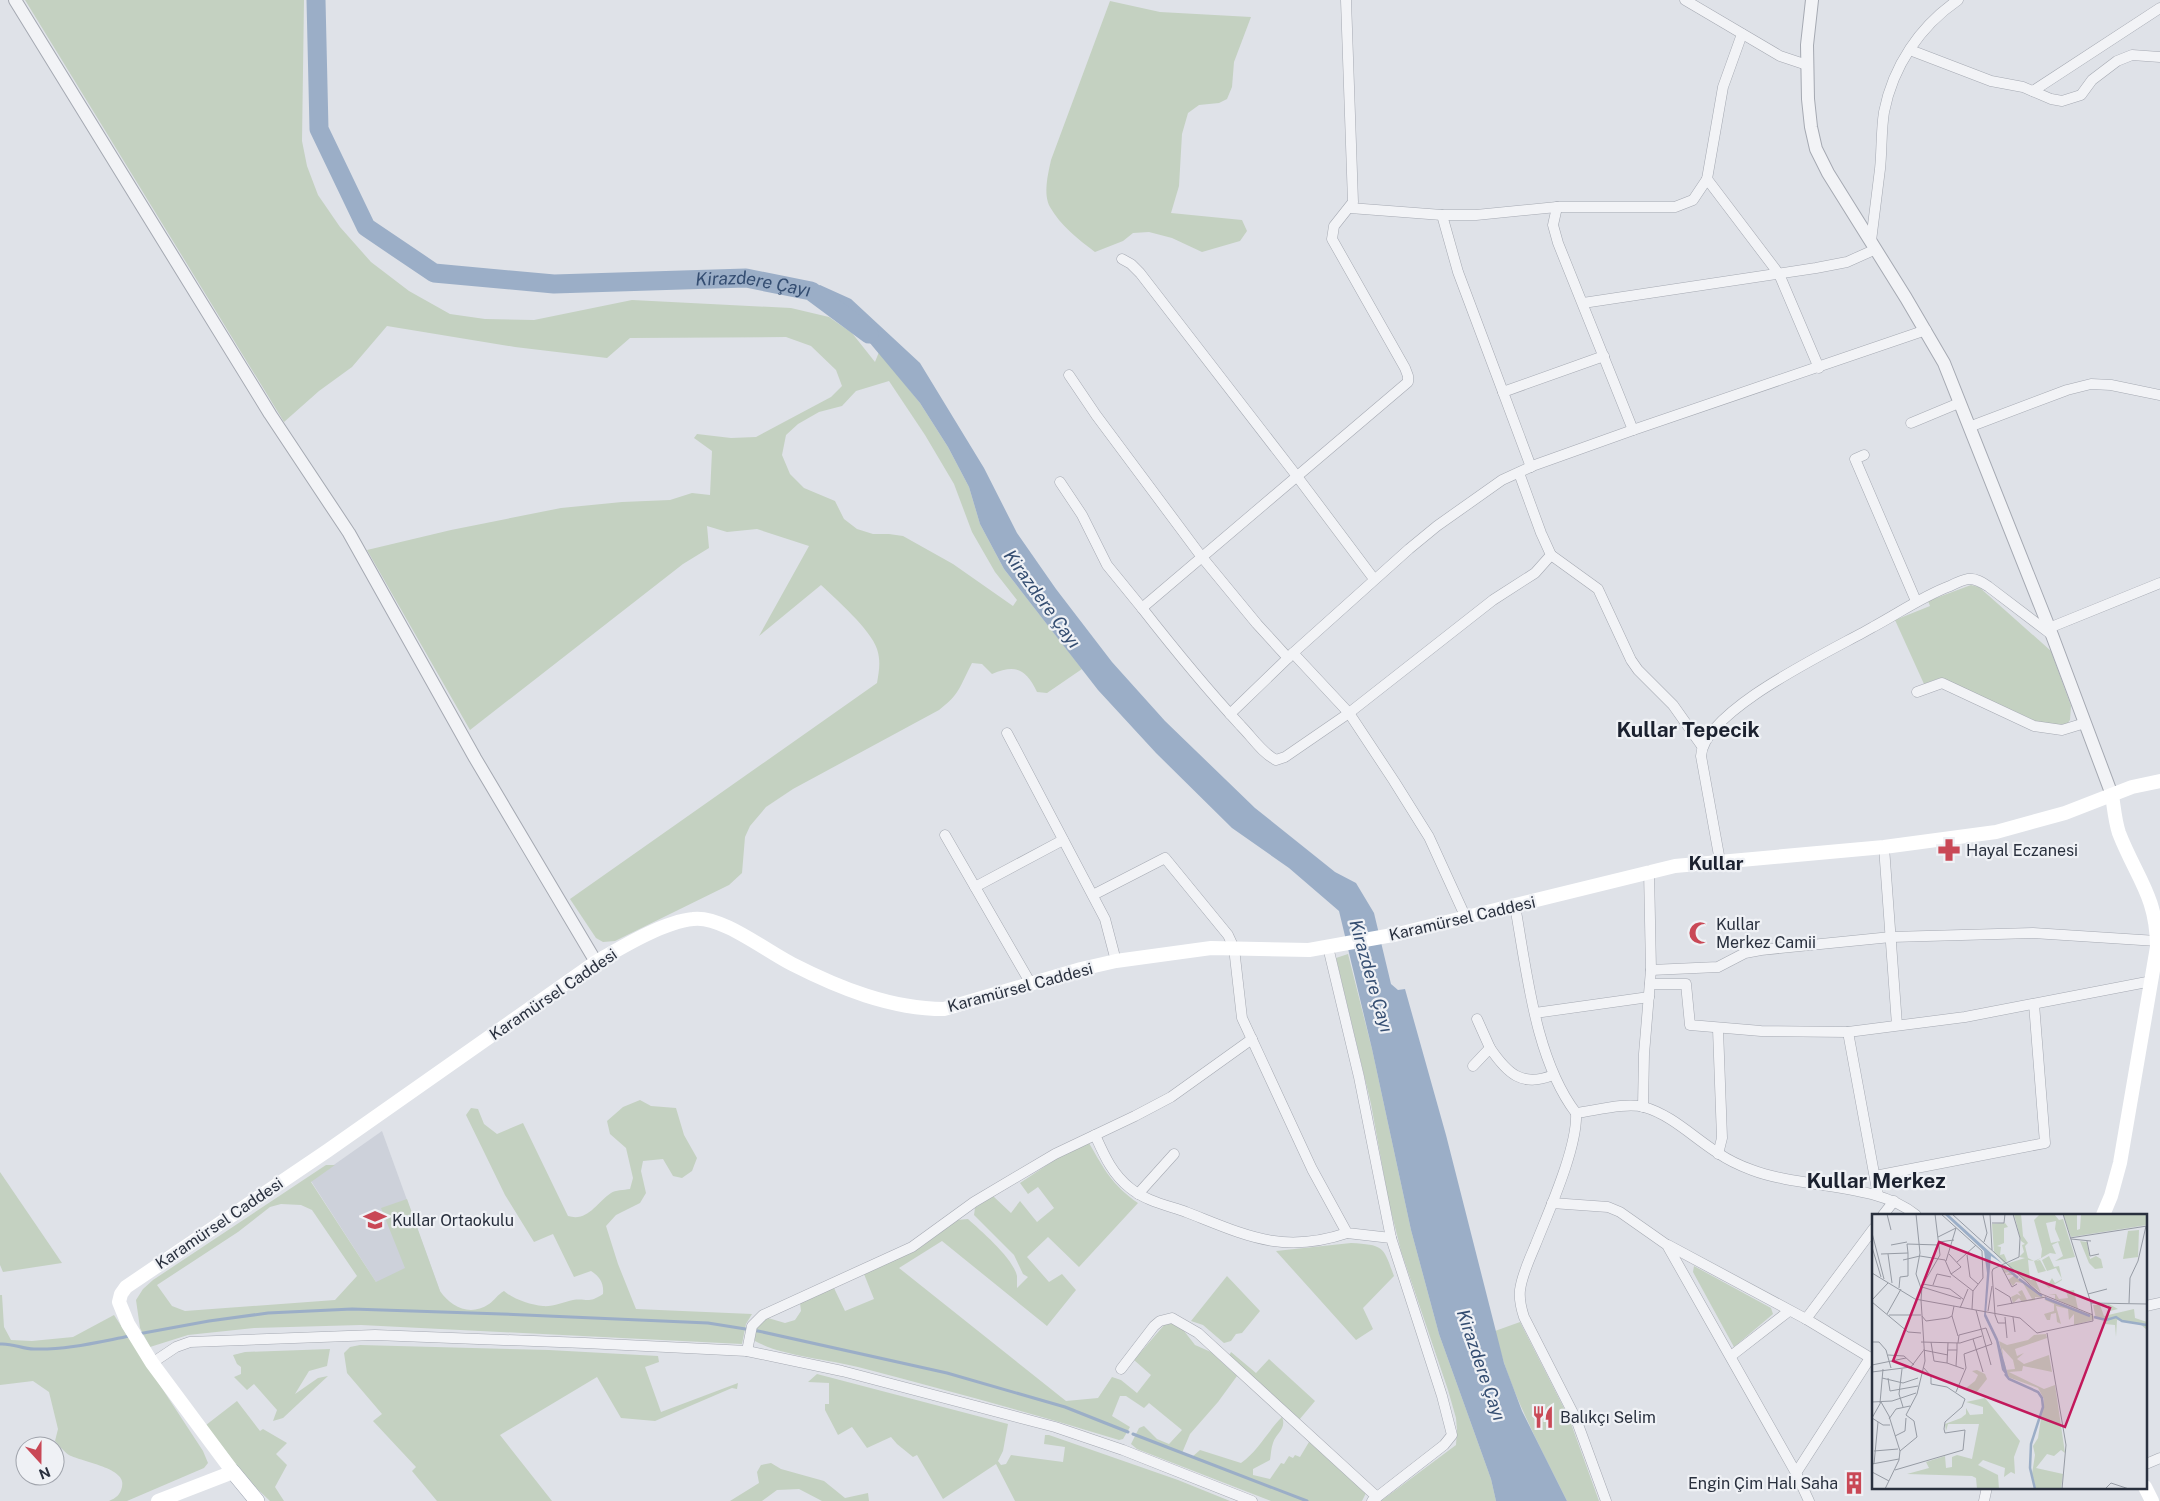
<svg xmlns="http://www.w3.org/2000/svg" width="2160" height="1501" viewBox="0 0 2160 1501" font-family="'Public Sans',sans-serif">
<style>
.built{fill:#cdd1da}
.green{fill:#c4d1c1;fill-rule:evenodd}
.water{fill:#9baec7}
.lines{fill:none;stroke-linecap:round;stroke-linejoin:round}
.stream{stroke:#9baec7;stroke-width:3}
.river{stroke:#9baec7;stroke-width:19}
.minor-casing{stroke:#a5a9b2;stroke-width:11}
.tertiary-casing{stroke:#a5a9b2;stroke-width:14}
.primary-casing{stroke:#9fa6b3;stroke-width:16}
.minor{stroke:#f2f3f6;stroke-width:10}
.tertiary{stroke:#f2f3f6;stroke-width:12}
.secondary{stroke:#fff;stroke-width:14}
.primary{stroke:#fff;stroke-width:15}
.labels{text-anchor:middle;stroke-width:4.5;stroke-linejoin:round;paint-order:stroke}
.poi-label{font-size:16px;fill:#29303e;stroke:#eff1f5;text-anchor:start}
.street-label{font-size:16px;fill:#29303e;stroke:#eff1f5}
.water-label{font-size:18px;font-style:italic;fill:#344d71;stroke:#eff1f5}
.quarter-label{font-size:19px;font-weight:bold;fill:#1b212f;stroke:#eff1f5}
.district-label{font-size:21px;font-weight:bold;fill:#1b212f;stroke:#eff1f5}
.inset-river{fill:none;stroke:#9baec7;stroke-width:2.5}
.inset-road{fill:none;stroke:#969ba4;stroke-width:1}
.view{fill:#c2185b;fill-opacity:0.15;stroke:#c2185b;stroke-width:2.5}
.inset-edge{fill:none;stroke:#29303e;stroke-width:2.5}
</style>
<rect width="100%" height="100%" fill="#dfe2e8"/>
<!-- built -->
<path class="built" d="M382,1131l58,160 -64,-9 -65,-101z"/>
<!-- green -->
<g class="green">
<path d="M25,0h279l-2,141 5,25 11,29 22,32 31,35 38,29 41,23 35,5 49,1 98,-20 159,8 38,9 23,16 23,29 4,-10 41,51 28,44 21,40 11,37 24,45 78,100 -35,24 -10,-1c-11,-23 -21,-28 -45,-18l-10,-10 -10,-1c-12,23 -12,31 -33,47l-146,79 -27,18 -16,19 -5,11 -3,36 -13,12 -114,56 -12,1 -7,-4 -26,-39 307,-216c2,-12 4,-22 0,-34 -6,-19 -41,-50 -56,-64l-62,51 50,-90 -52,-17 -30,3 -20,-6 2,22 -26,16 -213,166 -103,-180 84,-20 110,-22 61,-6 48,-2 22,-7 18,2 2,-44 -18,-13 3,-4 34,4 25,-1 75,-40 11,-11 -6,-16 -25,-24 -25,-9 -156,1 -23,20 -92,-11 -128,-21 -35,41 -33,24 -35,31zM889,381l36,54 29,49 18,48 23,40 22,28 -4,6 -60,-42 -50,-28 -14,-2h-16l-16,-5 -13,-10 -9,-18 -31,-13 -14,-14 -8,-19 4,-20 12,-11 21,-12 23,-6 14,-15z"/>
<path d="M1110,1l50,11 91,5 -17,45 -2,25 -5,12 -8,4 -20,2 -11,8 -6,21 -3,52 -8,27 71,7 5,11 -7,10 -38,11 -30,-14 -23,-6 -16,1 -10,8 -28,11c-16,-12 -35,-27 -45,-45 -7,-13 -2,-33 1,-47z"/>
<path d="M1971,585l8,2 72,64 20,55 -1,14 -5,7 -23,-3 -96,-44 -6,-2 -16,6 -29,-64 35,-14 -2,-5z"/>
<path d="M1348,954l24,95 39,181 28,104 52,145 5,22h-115l75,-56 1,-15 -1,-12 -8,-28 -47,-139 -12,-48 -18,-99 -35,-146z"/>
<path d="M640,1100l11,6 25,2 8,27 13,23 -5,13 -10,7 -9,-2 -10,-17 -20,2 -2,10 5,22 -6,10 -24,12 -10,11 12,38 18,45 116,5 -6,10 -4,20 -381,-19 -107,3 -66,7 -38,12 -10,-19 -4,-28 7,-11 10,-9 173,-115h9l-24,17 65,100 29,-14 -24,-60 26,-9 33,92c11,16 30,26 49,13 6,-4 8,-9 15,-13 9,8 26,14 39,15 9,1 21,-4 30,-6 14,-2 15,4 30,-6 1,-11 -3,-17 -12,-23l-17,6 -21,-43 -19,8 -29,-47 -39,-80 5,-7 7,1 6,15 13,10 26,-11 45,93c20,6 28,-13 43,-23 4,-3 13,-3 19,-4l3,-11 -7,-30 -16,-14 -3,-13 16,-14zM281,1204l20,1 11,5 45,66 -22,24 -150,11 -13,-5 -15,-21 81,-53 32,-25z"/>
<path d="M1089,1143c15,26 23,42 49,60l-59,64 -31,-30 -21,20 22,25 13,-8 14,16 -29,36 -105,-85 -43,27 167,133 32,-3 14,-21 9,3 16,13 14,-18 -17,-15 31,-36 7,-1 9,4 14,18 16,7 26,24 -19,26 -28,32 -8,19 10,4 8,-7 41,13c17,-12 26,-31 41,-46 5,12 -6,16 -9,26 -2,5 -2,11 -3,17l-17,9v6l17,4 11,-16 3,1 5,-8 4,2 2,-3 5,2 9,-15 57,51 -4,8h-91l-134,-52 -6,-5 8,-16 5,-2 13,13 12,5 13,-14 -33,-27 -5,5 -18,-12h-6l-8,20 18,11 -7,12 -4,1c-87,-27 -174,-50 -261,-73 -32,-8 -76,-11 -103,-26 0,-12 2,-17 13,-23l17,5 10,-3 6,-9 -1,-8 34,-15 11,23 29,-12 -10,-25 57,-27 36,-27 11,-1c14,13 45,39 49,57 0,4 0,9 0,12l11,-11 -5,-3 -9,-19 -40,-40 1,-7 18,-12 18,17 9,-12 17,21 17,-14 -16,-21 -10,7 -8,-11 36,-24z"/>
<path d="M0,1172l62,91 -59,9 -3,-7z"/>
<path d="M1351,1243c33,2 32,3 43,33l-31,32 10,21 -17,11 -80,-89z"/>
<path d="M1694,1266l77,42 2,6 -39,33 -41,-75z"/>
<path d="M1227,1276l33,35 -18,22 -6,1 -5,7 -7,2 -21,-18 -12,-4z"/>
<path d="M0,1295h2l2,32 7,13 21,1 41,-4 41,-22 89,136 5,12 -4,5 -77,33h-18c7,-3 11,-6 13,-14 6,-19 -40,-25 -53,-32 -5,-3 -10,-10 -14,-14l3,-12 -9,-37 -16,-11 -33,4z"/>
<path d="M1520,1322l49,96 30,83h-32c-27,-55 -58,-110 -72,-170z"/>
<path d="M360,1345l189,5 109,6 1,6 -14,5 16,45 77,-29 -1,6 -5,-1 -77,33 -34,-3 -24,-41 -97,58 52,66h-115l-25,-30 4,-4 -43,-46 9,-7 -35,-41 -3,-20 6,-6z"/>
<path d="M330,1349l-3,17 -18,5 -14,23 23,-16 10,-2 -45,42 -10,3 4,-11 -23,-26 -7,6 -13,-13 7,-3v-7l-4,-3 -4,-9 12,-3z"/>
<path d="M1231,1352l25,21 13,-14 46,42 -16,19 -70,-64z"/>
<path d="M817,1374l191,50 -5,27 -5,10 3,4 5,-1 5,-9 52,7 2,-15 -21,-3 1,-9h4l129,45 52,21h-215l-19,-37 -53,35 -26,-44 -4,2 -16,-13 -6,-7 -24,11 -15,-21 -14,8 -13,-25v-6h4v-21l-21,-1z"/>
<path d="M237,1401l23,30 3,-2 24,14 -11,11 11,11 -12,22 9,14h-14l-21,-20 -43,-56z"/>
<path d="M771,1463l10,6 43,12 21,17 23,-5 1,8h-47l-23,-12 -22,1 -15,11h-32l29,-18 -2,-11 4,-7z"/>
</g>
<!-- water -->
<path class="water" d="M820,285l31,14 69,64 64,105 33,65 39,56 56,73 53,59 90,87 80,64 21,11 18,30 17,71 7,6 7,-1 41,146 58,228 18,48 45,90h-71l-5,-22 -52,-145 -28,-104 -39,-181 -33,-138 -50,-43 -57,-40 -76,-75 -58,-63 -94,-121 -24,-45 -11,-37 -21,-40 -28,-44 -81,-97 -28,-15z"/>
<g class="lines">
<!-- stream -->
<g class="stream">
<path d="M138,1334l71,-13 59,-8 84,-4 150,5 206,9 50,8 189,42 118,34 63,25"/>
<path d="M0,1344c13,-1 22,5 34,5 32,1 64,-7 96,-13"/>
<path d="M1133,1434l174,67"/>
</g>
<!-- river -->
<path class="river" id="s1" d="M316,0l3,129 47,98 68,46 120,11 192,-6 65,13 58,43"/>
<defs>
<g id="minor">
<path d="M1346,0l7,202 -19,24 -2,13 73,129 3,8v6l-266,226c32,41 64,80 99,118 11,11 21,27 35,34l9,-3 64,-44 144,-113 42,-27 16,-18 -10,-22 -22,-60"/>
<path d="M1685,0l95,56 27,9"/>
<path d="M1910,50l81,31 32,6 28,12 11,2 19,-6 11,-15 25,-19 15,-6 28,2"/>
<path d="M2033,91l127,-83"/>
<path d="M1707,179l16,-92 19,-53"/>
<path d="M1350,208l92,7h34l81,-8"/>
<path d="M1442,215l16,57 45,120"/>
<path d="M1871,241c3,-24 6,-48 9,-72 2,-19 1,-38 4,-57 9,-46 36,-86 74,-112"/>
<path d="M1122,259l9,5 9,9 156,202 78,104"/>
<path d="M1583,303l233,-35 31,-6 29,-13"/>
<path d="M1069,375l27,40 105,141 56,68 31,34 5,-5 56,60 45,68 35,56 37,81"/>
<path d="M1911,423l48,-20"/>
<path d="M1969,427l98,-37 24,-6 20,1 49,10"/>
<path d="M1633,430l-75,-187 -5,-18 4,-18h118l18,-7 14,-21 72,95 40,94"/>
<path d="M1864,455l-9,4 61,142"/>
<path d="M1531,467l-28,-75 101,-36"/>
<path d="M1060,482l22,33 25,50 35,43"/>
<path d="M1551,555l47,34 33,71 7,10 35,35 29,41"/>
<path d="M2049,628l111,-45"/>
<path d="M1293,653l116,-104 28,-23 65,-46 33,-15 98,-35 293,-100"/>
<path d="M1917,692l25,-9 92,43 28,4 23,-7"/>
<path d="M1230,714l58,-56"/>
<path d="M1007,733l98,186 11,42"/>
<path d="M945,835l86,149"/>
<path d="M1884,847l13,178"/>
<path d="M1720,861l-19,-105c3,-47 134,-107 172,-129 26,-14 50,-31 77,-41 6,-3 12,-6 18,-7 8,-1 15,4 21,8l63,48"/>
<path d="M975,887l88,-47"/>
<path d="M1093,895l72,-37 63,77 6,13 8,70 70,151 35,64 44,5 51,158 10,39 -8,10 -72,56"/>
<path d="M1515,906c12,66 20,153 61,207 18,-2 50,-11 68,-6 28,8 50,31 74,46 10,7 23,13 34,17 50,19 124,12 164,45"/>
<path d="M1328,947l31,130 32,161"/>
<path d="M1651,970l67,-3 27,-14 16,-3 130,-13 142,-4 124,8"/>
<path d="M1650,984h36l4,41 71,6 87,1 117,-15 187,-36"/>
<path d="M1535,1013l114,-16"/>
<path d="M1477,1019l13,29"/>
<path d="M1718,1029l4,109 -4,16"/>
<path d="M1848,1032l30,163"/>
<path d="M1473,1066l17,-18c17,25 32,40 63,27"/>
<path d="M1643,1107l1,-53 7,-84 -2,-99"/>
<path d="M1576,1113c2,34 -28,100 -41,133 -6,14 -13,29 -15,44 -1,9 1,18 4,27l52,102 30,82"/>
<path d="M1095,1135c9,20 17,39 35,53 16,13 36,17 56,24 59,23 96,43 161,21"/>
<path d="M1875,1176l170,-33 -11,-139"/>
<path d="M1138,1194l36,-40"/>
<path d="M1552,1203l56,4 12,5 47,33 129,228 13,28"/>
<path d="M1883,1215l11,-14"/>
<path d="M1874,1228l-68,91 68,41"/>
<path d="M1668,1245l138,74"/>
<path d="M2146,1306l14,-3"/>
<path d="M747,1351l5,-25 11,-11 149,-68 62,-45 81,-48 80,-38 36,-19 81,-58"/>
<path d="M1731,1356l58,-45"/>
<path d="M152,1363l24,-16 14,-5 185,-7 210,8 162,8 95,20 213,56 68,23 129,51"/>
<path d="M1121,1369l33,-43 6,-5 12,-3 26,15 179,164"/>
<path d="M2146,1464l14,-6"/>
<path d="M1796,1473l74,-115"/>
<path d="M1984,1501l3,-14"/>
</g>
<g id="tertiary">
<path d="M15,0l255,414 79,119 126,225 121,204"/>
<path d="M1812,0l-5,45 1,54 3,28 5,22 12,24 78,125 38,65 108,272 60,160"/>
</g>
<path id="primary" d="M233,1472l24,29"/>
</defs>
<!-- minor casing -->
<use href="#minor" class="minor-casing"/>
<!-- tertiary casing -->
<use href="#tertiary" class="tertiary-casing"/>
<!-- primary casing -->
<use href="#primary" class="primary-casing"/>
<!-- minor -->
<use href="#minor" class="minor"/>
<!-- tertiary -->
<use href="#tertiary" class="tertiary"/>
<!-- secondary -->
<g class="secondary">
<path d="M2103,1215l8,-19 9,-33 37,-216c0,-51 -21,-70 -38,-114 -4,-12 -5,-25 -7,-38"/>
<path d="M2145,1487l7,14"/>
<path d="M158,1501l75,-29 -81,-109 -24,-39 -9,-22 2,-8 5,-7 201,-136 269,-189c26,-15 67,-40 97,-43 28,-4 73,32 99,45 47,24 99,45 152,45l137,-40 35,-8 95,-13 98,2 89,-16 277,-68 209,-19 112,-15 69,-19 67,-26 28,-6"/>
</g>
<!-- primary -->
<use href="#primary" class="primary"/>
</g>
<!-- icons -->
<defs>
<symbol id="pharmacy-bare" viewBox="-9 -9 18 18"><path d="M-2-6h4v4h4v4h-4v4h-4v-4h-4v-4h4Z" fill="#c94856" stroke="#eff1f5" stroke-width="2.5" paint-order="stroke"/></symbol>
<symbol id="mosque-bare" viewBox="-9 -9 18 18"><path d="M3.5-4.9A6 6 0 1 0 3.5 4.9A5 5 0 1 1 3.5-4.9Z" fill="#c94856" stroke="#eff1f5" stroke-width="2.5" paint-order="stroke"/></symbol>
<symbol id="school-bare" viewBox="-9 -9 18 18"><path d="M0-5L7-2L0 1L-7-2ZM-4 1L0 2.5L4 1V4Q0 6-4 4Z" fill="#c94856" stroke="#eff1f5" stroke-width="2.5" paint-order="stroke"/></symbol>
<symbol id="restaurant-bare" viewBox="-9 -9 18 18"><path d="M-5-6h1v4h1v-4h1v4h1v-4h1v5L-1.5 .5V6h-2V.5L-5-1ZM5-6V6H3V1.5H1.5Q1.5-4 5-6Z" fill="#c94856" stroke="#eff1f5" stroke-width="2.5" paint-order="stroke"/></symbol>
<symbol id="building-bare" viewBox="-9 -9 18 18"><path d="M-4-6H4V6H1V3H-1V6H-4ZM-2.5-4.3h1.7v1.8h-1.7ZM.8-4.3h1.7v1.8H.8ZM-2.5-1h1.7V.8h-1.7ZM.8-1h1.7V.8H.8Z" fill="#c94856" stroke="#eff1f5" stroke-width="2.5" paint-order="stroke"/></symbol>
</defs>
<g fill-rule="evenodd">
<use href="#pharmacy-bare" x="1933" y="834" width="32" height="32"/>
<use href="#mosque-bare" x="1684" y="917" width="32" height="32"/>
<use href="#school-bare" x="359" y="1204" width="32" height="32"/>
<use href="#restaurant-bare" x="1527" y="1401" width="32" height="32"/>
<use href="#building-bare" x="1838" y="1467" width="32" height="32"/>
</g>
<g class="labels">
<!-- poi labels -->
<g class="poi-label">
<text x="1966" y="856">Hayal Eczanesi</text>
<text x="1716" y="930">Kullar<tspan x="1716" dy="18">Merkez Camii</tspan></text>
<text x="392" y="1226">Kullar Ortaokulu</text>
<text x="1560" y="1423">Balıkçı Selim</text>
<text x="1838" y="1489" text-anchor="end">Engin Çim Halı Saha</text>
</g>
<!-- street labels -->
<g class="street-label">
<text transform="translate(1462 918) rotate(-13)" y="6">Karamürsel Caddesi</text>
<text transform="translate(1020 987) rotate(-15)" y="6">Karamürsel Caddesi</text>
<text transform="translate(553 994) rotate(-34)" y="6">Karamürsel Caddesi</text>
<text transform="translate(219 1223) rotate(-34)" y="6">Karamürsel Caddesi</text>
</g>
<!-- water labels -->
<g class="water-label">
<text dy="6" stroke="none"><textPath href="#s1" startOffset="640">Kirazdere Çayı</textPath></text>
<text transform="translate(1042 599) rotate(54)" y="6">Kirazdere Çayı</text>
<text transform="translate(1371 976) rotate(74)" y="6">Kirazdere Çayı</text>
<text transform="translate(1481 1365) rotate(71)" y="6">Kirazdere Çayı</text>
</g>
<!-- quarter labels -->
<g class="quarter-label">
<text x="1716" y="870">Kullar</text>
</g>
<!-- district labels -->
<g class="district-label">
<text x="1688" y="737">Kullar Tepecik</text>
<text x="1876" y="1188">Kullar Merkez</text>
</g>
</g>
<!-- overview -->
<g transform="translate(1872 1214)">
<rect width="275" height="275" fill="#dfe2e8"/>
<path d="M142,0h7l2,22 5,7 -3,3 3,12 6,3 7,-3 1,-9 -8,-29 6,-6h14l5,6 4,-1 12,38 -20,4 8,-5 -5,-14 -6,3 4,9 -6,-1 -14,8 4,-1 6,11 -8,2 -4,-12 -6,-1 2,20 5,-1 6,14 -35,-29 19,-6 -6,-1 5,-5 -2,-7 3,-1 -4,-3zM184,7l-1,8 5,12 -9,2 -5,-20zM191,0h14v16l3,-1 1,-15h66v11l-76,12zM133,9l3,4 -4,1v15l-7,3 4,1 -1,8 4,-1 3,7 -3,2 -10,-11 -2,-28zM267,16l-1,27 -15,2 5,-28zM208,27l7,1 3,17 6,-3 5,3 2,9 -8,1 -6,-6zM177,42l5,11 5,-1 3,14 -13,8 -8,-7 7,4 4,-7 3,5 7,-4 -6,-11 -9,3 -5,-11zM133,51l14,14 26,19 -10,-1v3l-13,2 -3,-4 -6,5 -2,-6 6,-3 4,2 -3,-4 4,-2 5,10 5,-1 -9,-16 -7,-1 -3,4 -5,-6 7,-5h-9l4,-3 -6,1 -2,-7zM202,76l4,19 -23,-10v-4h-7l8,-1 3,5 9,-1 -2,-7zM175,84l47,18 -1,4 -19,5v-11l-5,6 -1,-11 -12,-3 5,18 -4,-2 -1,-9 -5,1 -1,6h-3l-3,-6 10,-3v-7l-9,-4zM237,90l9,5 -8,2 -2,-6h-8l4,11 30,-7 1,9 12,4v8l-7,-6 -23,-4 -1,17 -1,-12 -10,-1 -1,-4 -8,-1 -3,-14zM174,120l1,4 -32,11 2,7 7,-3 -7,6 7,5 25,-9 3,17 -29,-6 -1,5 -13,1 35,17 11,-4 10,68 -4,-3 -7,6 -7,-2 -11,14 27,6 -2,15h-25l-4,-15 3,-19 -2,-9 5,-8 6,-39 -6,-11 -30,-11 -9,-36 8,4 21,-5 6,-5zM130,134l11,12 2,9 -10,1zM105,156l8,4 2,5 -11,14 -10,-5 9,-7 3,-6 -6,-4zM113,184l35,43 -6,16 1,17 -4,-2 -7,5 1,-9 -22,-8 -5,5 20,10 1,14h-22l-1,-11 -4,-2 -65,-2 22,-6 -3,-6 19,-6 1,12 6,-1v-10l5,-2 15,4 7,-35h-31l-2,7 -1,-7 16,-6 5,-4v-6l4,7 13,-1v-7l-17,-5z" fill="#c4d1c1" fill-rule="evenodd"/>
<path d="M72,0h4l55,50 -12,-8 -5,58 12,25 11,40 -7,-9 -6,-29 -12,-25 3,-43 -3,-22z" fill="#9baec7"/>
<path class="inset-river" d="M132,52l14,12M147,65l23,17M173,84l45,18M222,103l12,3 10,-3 6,4 25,4M133,160l4,5 29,13 4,6 1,9 -12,37 -1,24 5,21"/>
<path class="inset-road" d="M15,0l4,16M44,0l4,39 -4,21 5,14M69,0l41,37 1,27 -10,13M80,0l87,79 54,22M118,0l2,36M111,1l4,18 -3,9M120,9h12l1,-9M0,19l12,46M66,23l18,-9 -10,33M198,24l77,-12M199,25l20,2M215,27l3,15 9,-2M67,28l15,-2M19,31l16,-3M0,33l9,30M36,39l-1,-9 32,1M9,40l27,-1v23l-8,1 -1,11M16,40l4,29M77,40l12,13 -10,7M95,41l3,22 8,7M31,46l17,-4 25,4 6,14 22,17 -1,18M85,48l19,-17M129,52l11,21 5,-3M0,59l43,26 105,19 17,15 56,-12 -2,-18 -28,-89M51,70l27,5 13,10M61,71l4,-11 14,3M50,73l39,12M123,74l15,9 2,7M216,80l19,-5M0,86l16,-17M49,86l1,-14 18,-31 -5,-41M0,88l36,30 13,1M219,89l56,1M257,89l1,-25 8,-17 8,-35M125,92l49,-9M88,94l8,-19M104,96l15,55M116,97l4,-25M15,100l14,-25M17,101h32M50,102l4,5 22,-3 4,-2 2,-10M80,102l6,20M133,103l2,21M141,103l2,15M133,109h-7l-3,-8 -3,-43 1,-3 26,-12 1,-19 -7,-24M175,119l19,112 -4,44M101,125l10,33M0,128h7l7,8 5,18M49,128l39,1 22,-7M59,128l3,19 13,2 1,-20M51,136l25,5M76,136h9v-7M16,141l16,1 10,9M75,149l17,6M0,151l34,-7M84,152l1,-16M30,155l-3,25 4,13M0,158l39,-5 12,-16M10,164l21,5 15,-5M16,164l2,13 28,-5M84,178l10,-24 -2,-14 28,-10 -6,-16 -27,7 -1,8M0,188l20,-1 24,-8M8,189l3,-34M0,204l9,-16 8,14 11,35M0,204l11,7h7M17,205l7,-10 14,-3M23,222l10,-5 1,-13M2,237l24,-2M0,250l27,-5M2,250l4,-42M23,256l68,-20 2,-20 -20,3 -1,-4 1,-7 17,-15 3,-8 -18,-12 -16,-3v-8l-8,-9M0,258l17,9M234,274l5,-5 18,6M13,275l14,-29 1,-9 17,-14 -3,-16 -8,-6 11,-21 8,-33 -4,-61"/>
<path class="view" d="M67,28l171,66 -45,119 -172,-66z"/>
<rect width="275" height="275" class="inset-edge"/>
</g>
<!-- north arrow -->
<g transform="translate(40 1461) rotate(159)"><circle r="24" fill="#eff1f5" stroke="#a0a4ac"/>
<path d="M0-4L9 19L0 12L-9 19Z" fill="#c94856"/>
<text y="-8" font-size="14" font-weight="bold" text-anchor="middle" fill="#29303e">N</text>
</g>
</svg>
